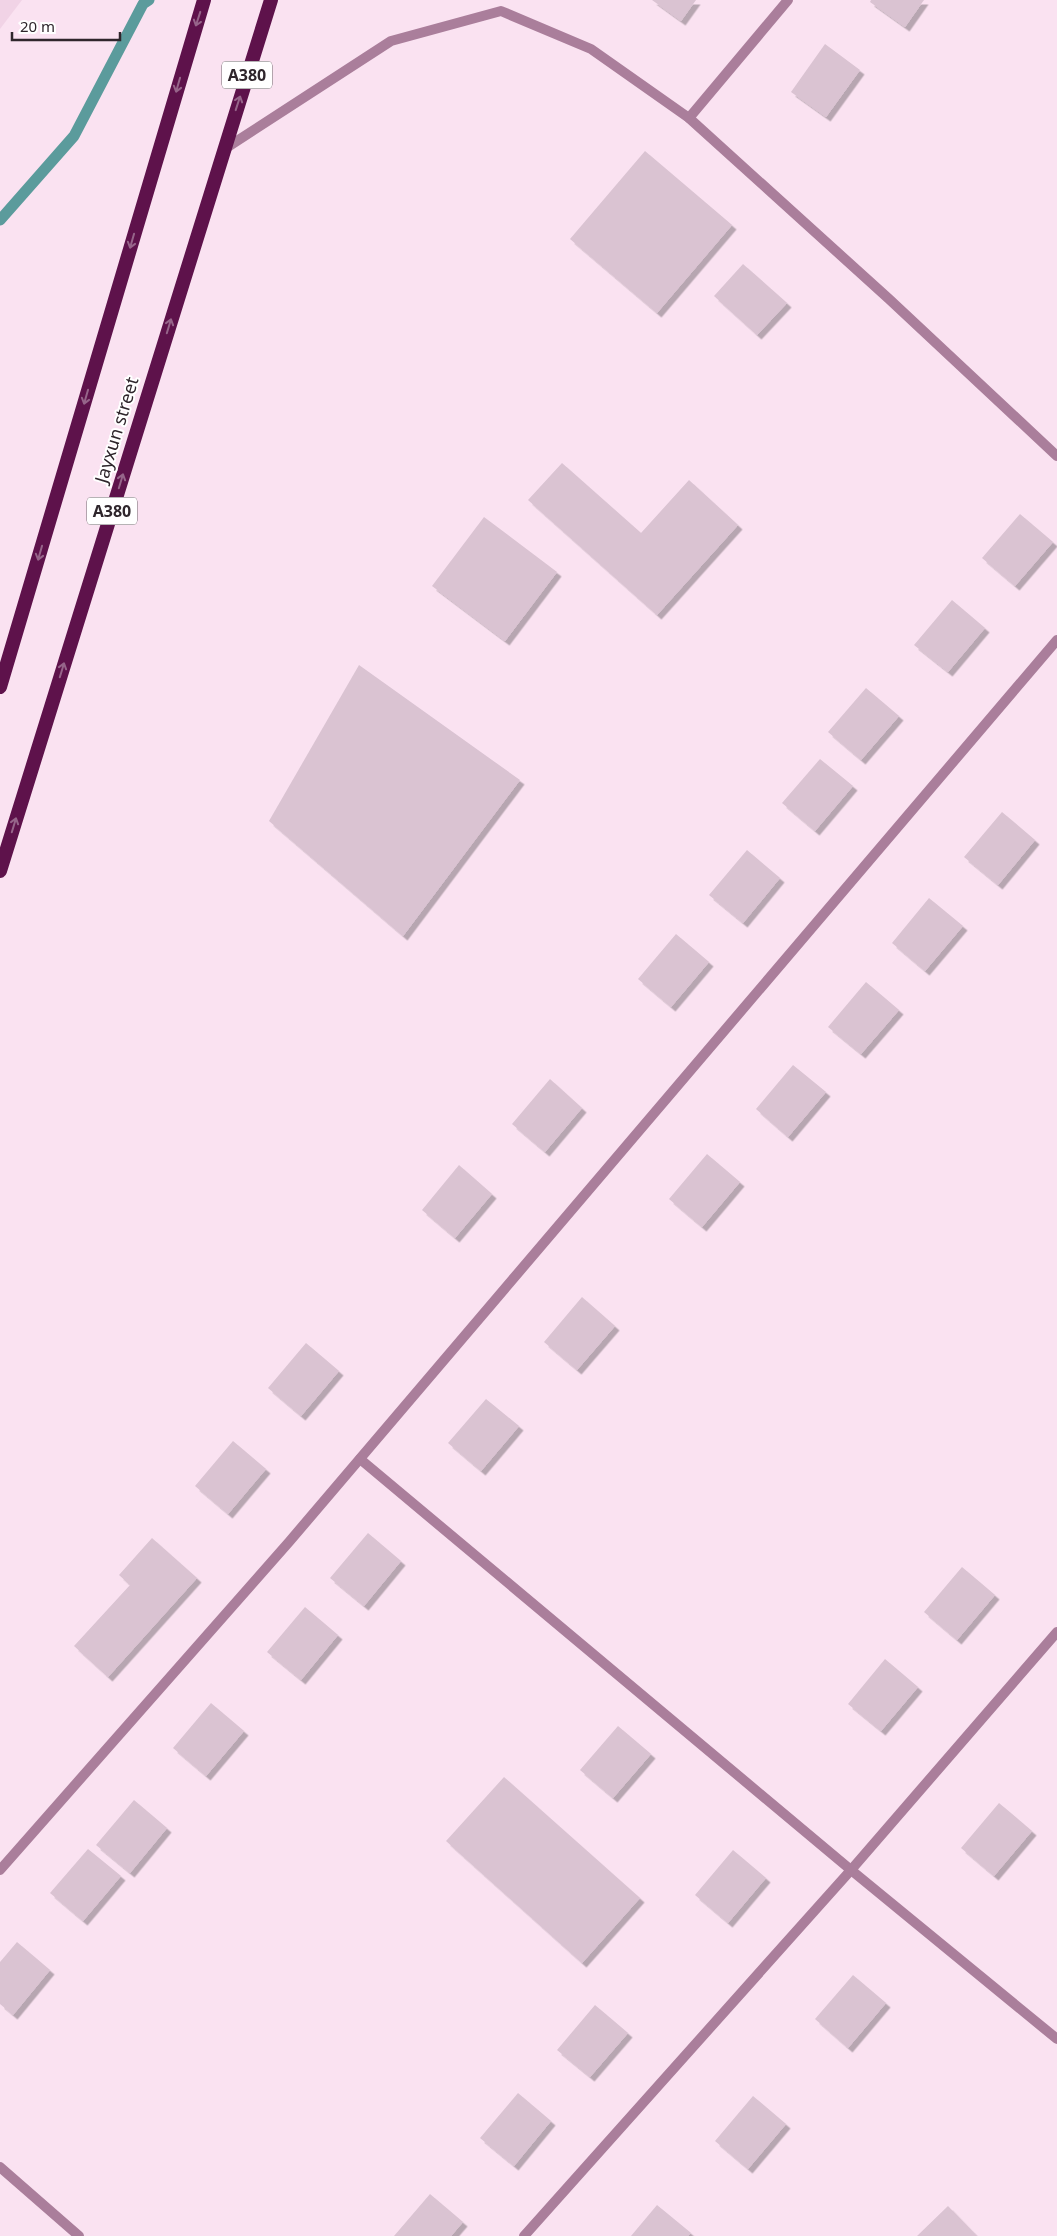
<svg xmlns="http://www.w3.org/2000/svg" width="1057" height="2236" viewBox="0 0 1057 2236" font-family="'Noto Sans',sans-serif">
<style>
.built{fill:#f1d3e6}
.lines{fill:none;stroke-linecap:round;stroke-linejoin:round}
.stream{stroke:#5b9b9c;stroke-width:11}
.building{fill:#dac3d2;filter:url(#shadow)}
.minor{stroke:#aa7e9b;stroke-width:10}
.trunk{stroke:#5e124b;stroke-width:14}
.oneway{stroke:#96658a}
.labels{text-anchor:middle;stroke-width:4;stroke-linejoin:round;paint-order:stroke}
.shield{fill:#fff;stroke:#6d676b;stroke-width:1}
.shield-label{font-size:16px;font-weight:bold;fill:#2f262c}
.street-label{font-size:18px;fill:#2f262c;stroke:#fff}
</style>
<defs>
<filter id="shadow"><feDropShadow dx="4.5" dy="4.5" stdDeviation="0" flood-color="#0004"/></filter>
</defs>
<rect width="100%" height="100%" fill="#fae2f1"/>
<!-- built -->
<path class="built" d="M0,0h22l-22,29z"/>
<g class="lines">
<!-- stream -->
<path class="stream" d="M0,220l74,-84 69,-132 6,-4"/>
</g>
<!-- building -->
<g class="building">
<path d="M652,0h44l-15,21z"/>
<path d="M871,0h53l-19,27 -35,-25z"/>
<path d="M825,44l35,26 -34,47 -35,-25z"/>
<path d="M645,151l87,74 -75,88 -87,-74z"/>
<path d="M743,264l44,39 -30,32 -43,-39z"/>
<path d="M562,463l79,70 48,-53 49,45 -81,90 -129,-115z"/>
<path d="M1020,514l33,28 -38,44 -33,-28z"/>
<path d="M484,517l73,55 -52,69 -73,-55z"/>
<path d="M952,600l33,28 -37,44 -34,-27z"/>
<path d="M359,665l161,115 -117,156 -134,-115z"/>
<path d="M866,688l33,28 -38,44 -33,-28z"/>
<path d="M820,759l33,27 -38,45 -33,-28z"/>
<path d="M1002,812l33,28 -37,45 -34,-28z"/>
<path d="M747,850l33,28 -37,45 -34,-28z"/>
<path d="M929,898l34,28 -38,45 -33,-28z"/>
<path d="M676,934l33,28 -38,45 -33,-28z"/>
<path d="M866,982l33,28 -38,44 -33,-27z"/>
<path d="M793,1065l33,27 -38,45 -32,-28z"/>
<path d="M550,1079l32,29 -37,44 -33,-28z"/>
<path d="M707,1154l33,28 -38,45 -33,-28z"/>
<path d="M459,1165l33,29 -37,44 -33,-28z"/>
<path d="M582,1297l33,29 -38,44 -33,-28z"/>
<path d="M306,1343l33,28 -38,45 -33,-28z"/>
<path d="M486,1399l33,27 -38,45 -33,-28z"/>
<path d="M233,1441l33,28 -38,45 -33,-28z"/>
<path d="M368,1533l33,28 -37,45 -34,-28z"/>
<path d="M152,1538l45,40 -89,99 -34,-31 56,-61 -11,-10z"/>
<path d="M962,1567l33,28 -38,45 -33,-28z"/>
<path d="M305,1607l33,28 -37,45 -34,-28z"/>
<path d="M885,1659l33,28 -37,44 -33,-27z"/>
<path d="M211,1703l33,28 -38,45 -33,-28z"/>
<path d="M618,1726l33,28 -38,44 -33,-28z"/>
<path d="M504,1777l136,121 -58,65 -136,-122z"/>
<path d="M134,1800l33,28 -37,45 -34,-28z"/>
<path d="M999,1803l33,28 -38,45 -33,-28z"/>
<path d="M88,1849l33,27 -38,45 -33,-28z"/>
<path d="M733,1850l33,28 -38,45 -33,-28z"/>
<path d="M17,1942l33,28 -37,45 -13,-11v-42z"/>
<path d="M853,1975l33,28 -38,45 -33,-29z"/>
<path d="M595,2005l33,28 -38,44 -33,-27z"/>
<path d="M518,2093l33,28 -37,45 -34,-28z"/>
<path d="M753,2096l33,28 -38,45 -33,-28z"/>
<path d="M430,2194l33,28 -12,14h-57z"/>
<path d="M657,2205l34,28 -3,3h-57z"/>
<path d="M948,2206l29,30h-60z"/>
</g>
<g class="lines">
<!-- minor -->
<g class="minor">
<path d="M689,118l99,-118"/>
<path d="M223,150l168,-109 110,-30 90,38 98,69 200,181 168,157"/>
<path d="M360,1459l491,411 206,169"/>
<path d="M0,1870l289,-328 768,-902"/>
<path d="M0,2167l79,69"/>
<path d="M524,2236l327,-366 206,-238"/>
</g>
<!-- trunk -->
<g class="trunk">
<path d="M0,687l204,-687"/>
<path d="M0,871l271,-871"/>
</g>
</g>
<!-- one-way arrows -->
<defs><path id="oneway-shaft" d="M-6 0H5M1.5-3L5.5 0L1.5 3" fill="none" stroke-width="1.6" stroke-linecap="round" stroke-linejoin="round" transform="scale(1.25)"/></defs>
<g class="oneway">
<use href="#oneway-shaft" transform="translate(198 19) rotate(108)"/>
<use href="#oneway-shaft" transform="translate(178 85) rotate(106)"/>
<use href="#oneway-shaft" transform="translate(238 103) rotate(-72)"/>
<use href="#oneway-shaft" transform="translate(132 241) rotate(106)"/>
<use href="#oneway-shaft" transform="translate(169 326) rotate(-73)"/>
<use href="#oneway-shaft" transform="translate(86 397) rotate(106)"/>
<use href="#oneway-shaft" transform="translate(121 481) rotate(-73)"/>
<use href="#oneway-shaft" transform="translate(40 553) rotate(106)"/>
<use href="#oneway-shaft" transform="translate(62 670) rotate(-73)"/>
<use href="#oneway-shaft" transform="translate(14 825) rotate(-73)"/>
</g>
<g class="labels">
<!-- shield labels -->
<g class="shield">
<rect x="222" y="61.5" width="50" height="27" rx="4"/>
<rect x="87" y="497.5" width="50" height="27" rx="4"/>
</g>
<g class="shield-label">
<text x="247" y="81">A380</text>
<text x="112" y="517">A380</text>
</g>
<!-- street labels -->
<g class="street-label">
<text transform="translate(117 430) rotate(-73)" y="6">Jayxun street</text>
</g>
</g>
<!-- scale -->
<path d="M12 32v8h108v-8" fill="none" stroke="#2f262c" stroke-width="2.5"/>
<text x="20" y="32" font-size="15" fill="#2f262c" stroke="#ffffff" stroke-width="4" paint-order="stroke">20 m</text>
</svg>
